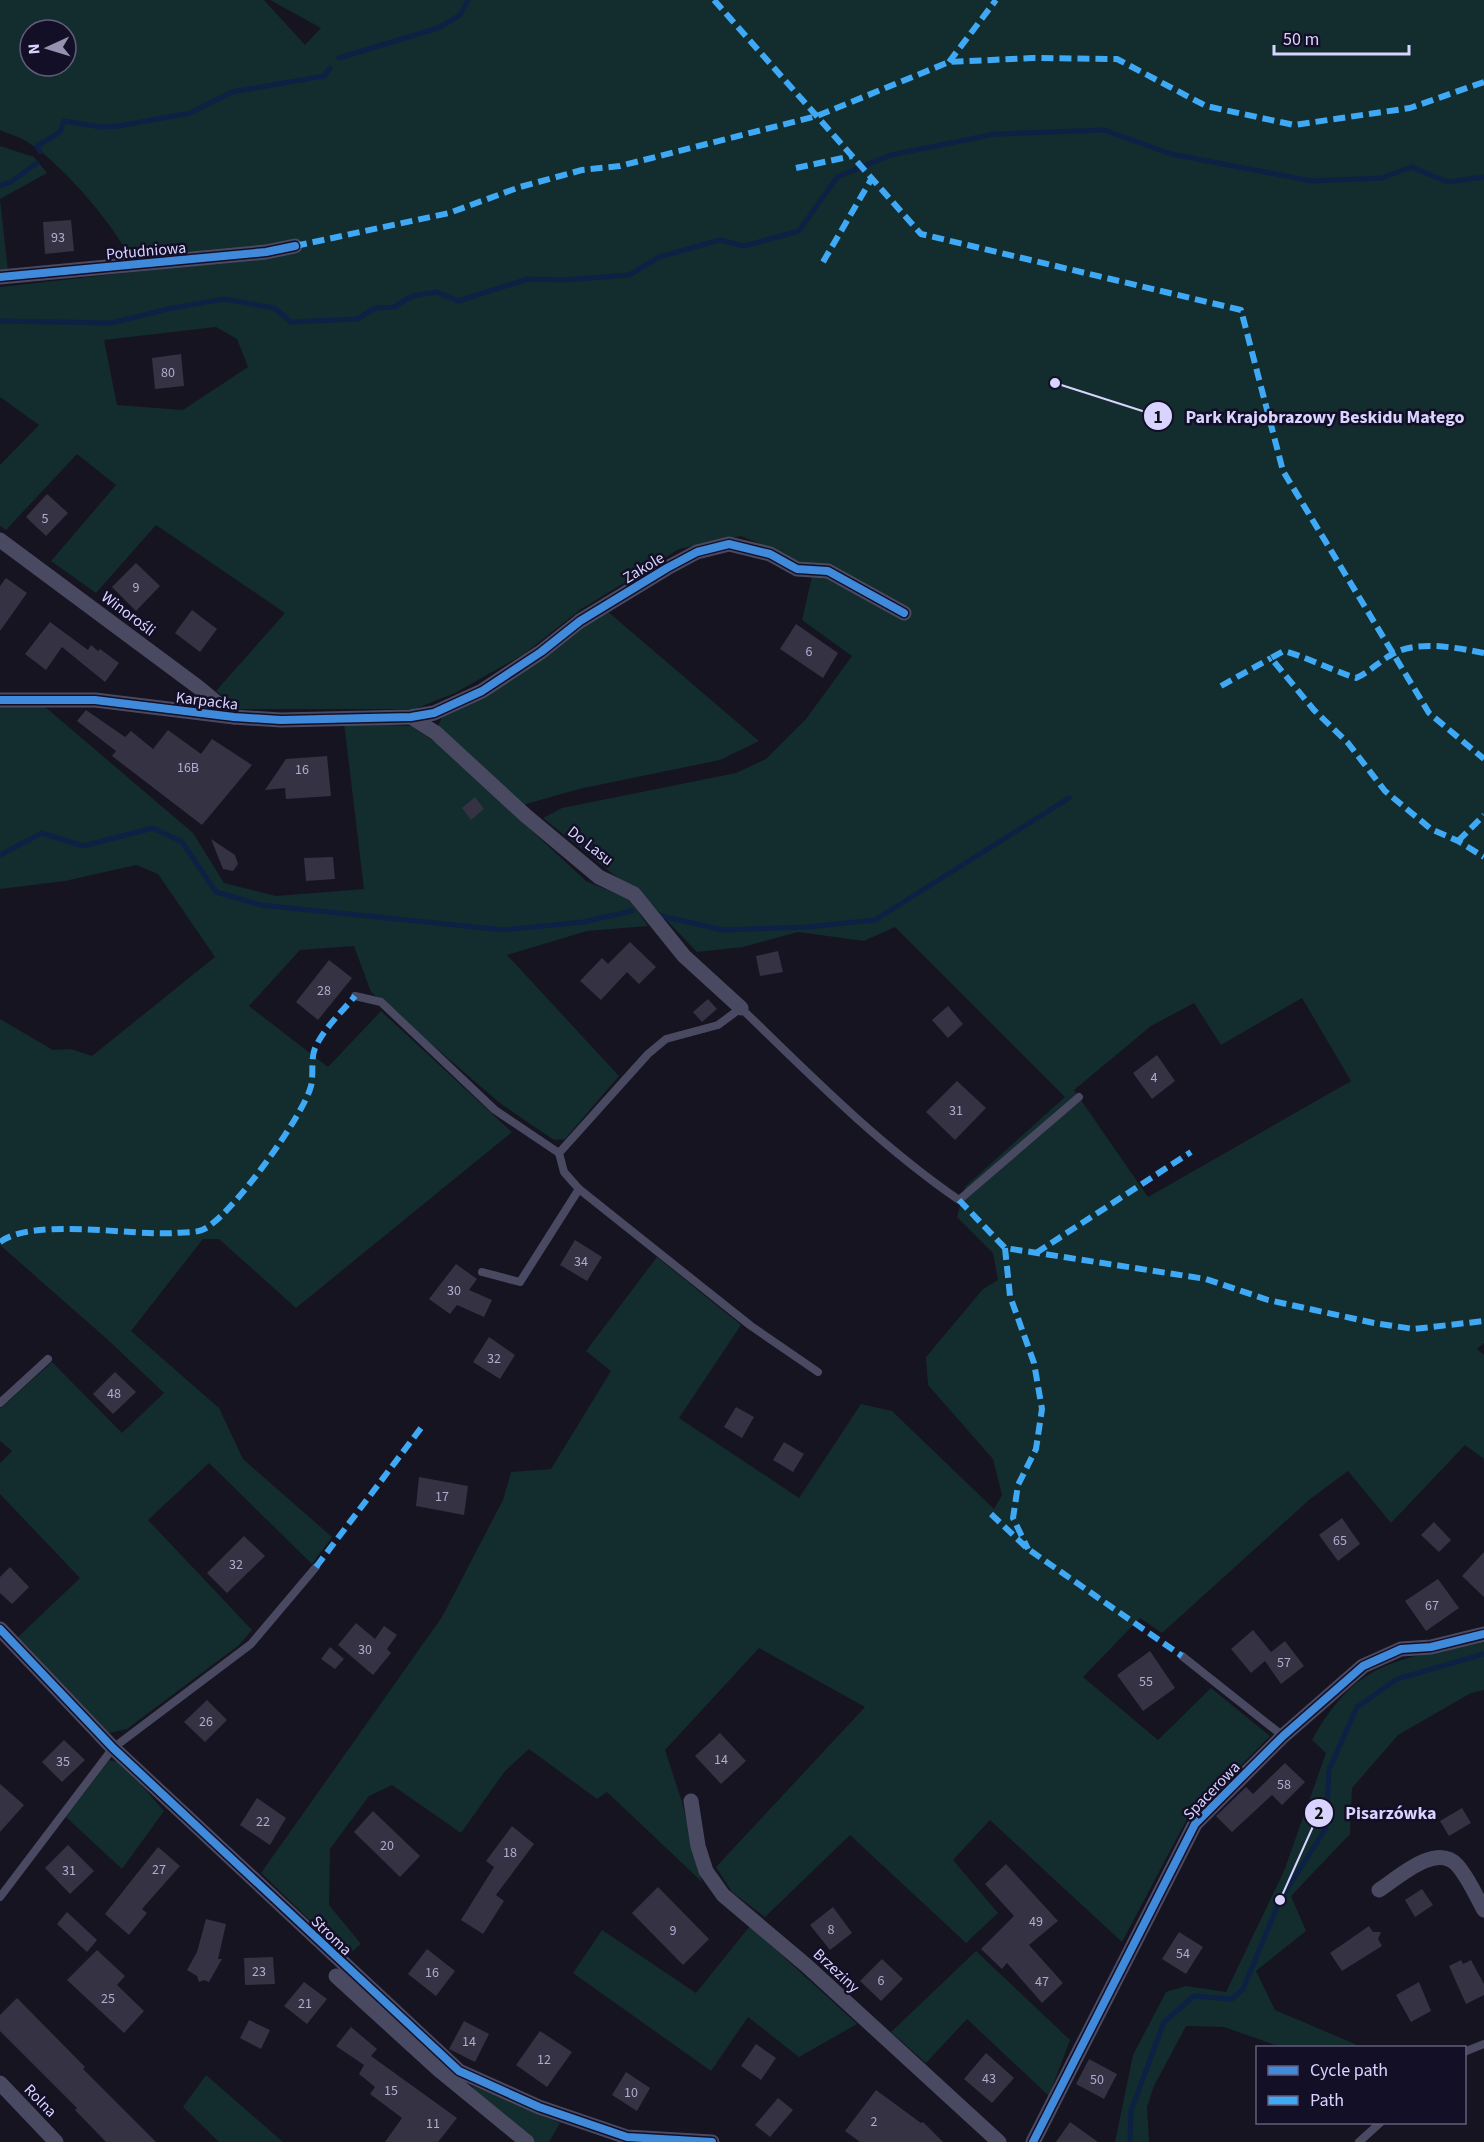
<svg xmlns="http://www.w3.org/2000/svg" width="1484" height="2142" viewBox="0 0 1484 2142" font-family="'Source Sans 3',sans-serif">
<style>
.green{fill:#132c2d;fill-rule:evenodd}
.lines{fill:none;stroke-linecap:round;stroke-linejoin:round}
.stream{stroke:#0d2144;stroke-width:5}
.building{fill:#343243}
.lane{stroke:#4a4962;stroke-width:8}
.street{stroke:#4a4962;stroke-width:15}
.quiet{stroke:#3fa9f5;stroke-width:6;stroke-dasharray:12 6;stroke-linecap:butt}
.cycleway-casing{stroke:#130f26;stroke-width:11}
.cycleway{stroke:#408adc;stroke-width:8}
.labels{text-anchor:middle;stroke-width:5;stroke-linejoin:round;paint-order:stroke}
.number-label{font-size:14px;fill:#b0acd0}
.street-label{font-size:16px;fill:#d9d4ff;stroke:#130f26}
.leader{fill:none;stroke:#d9d4ff;stroke-width:2}
.callout-dot{fill:#d9d4ff;stroke:#130f26;stroke-width:2}
.mark-label{font-size:18px;text-anchor:middle;font-weight:bold;fill:#111}
.callout-label{font-size:18px;text-anchor:middle;font-weight:bold;fill:#d9d4ff;stroke:#130f26;stroke-width:5;stroke-linejoin:round;paint-order:stroke}
</style>
<rect width="100%" height="100%" fill="#161421"/>
<!-- green -->
<g class="green">
<path d="M0,0h264l41,45 16,-17 -51,-28h1214v1343l-7,6 7,6v104l-19,-14 -74,78 -43,-52 -39,29 -147,133 -22,-15 -57,59 75,63 53,-52 59,48 -84,85 -64,121 -132,-122 -37,40 45,53 -32,30 -116,-108 -85,82 -33,-25 -16,-25 149,-160 -106,-59 -94,102 17,52 20,80 -95,-90 -10,7 -68,-50 -24,22 -44,62 -69,-48 -23,11 -39,53 -1,56 32,39 -14,12 -86,-83 181,-256 61,-117 8,-28 40,-3 60,-98 -25,-20 71,-94 84,68 -62,93 120,80 62,-94 31,7 102,98 8,-14 -9,-36 -65,-74 -2,-28 57,-68 15,-9 -5,-27 -36,-36 8,-30 100,-90 -170,-170 -31,14 -66,-9 -55,15 -46,5 -62,-65 -16,-8 -76,-61 19,-10 174,-35 30,-14 40,-40 46,-63 -50,-36 11,-48 -38,-22 -34,-14 -62,13 -99,61 -56,44 -69,39 -40,16h-175l-24,-18 69,-78 -129,-88 -60,68 -45,-32 65,-76 -39,-31 -71,76 -6,-4v-61l39,-40 -39,-28v-110l233,-26 -103,-3c-18,-36 -69,-95 -104,-117 -8,-5 -18,-7 -26,-11zM30,30h36v36h-36zM216,327l21,12 11,28 -65,43 -66,-5 -13,-65zM1302,998l49,83 -203,116 -74,-107 77,-64 43,-23 27,42z"/>
<path d="M0,146l34,11 13,16 -47,26 8,72 -8,1z"/>
<path d="M606,610l153,131 -39,19 -141,29 -56,16 -85,-79 4,-9z"/>
<path d="M0,705l44,1 149,127 31,50 52,13 88,-7 -20,-166 67,3 27,18 148,137 43,18 19,27 -61,5 -80,24 112,121 -54,63 -11,1 -53,-36 -130,-112 -17,-46 -54,4 -51,56 79,61 53,-56 131,121 -216,176 -77,-69h-16l-72,92 88,77 24,51 89,78 -20,27 -103,-101 -61,57 104,110 -13,15 -112,84 -22,5 -89,-95 64,-61 -80,-84v-31l12,-12 -12,-10v-32l52,-47 70,71 42,-40 -56,-53 -108,-95v-226l53,31 18,-1 21,7 123,-99 -57,-83 -22,-9 -71,16 -65,8z"/>
<path d="M1484,1639v51l-13,3 -73,42 -46,53 -2,46 -59,62 15,35 -50,40 19,39 87,37h-81l-57,-20 -38,-1 -32,60 -7,21 2,35h-34l18,-87 33,-63 20,-6 40,6 58,-121 42,-118 -14,-13c47,-84 88,-78 172,-101z"/>
<path d="M109,1760l13,3 42,48 -42,58 -56,-52z"/>
<path d="M750,1926l107,98 -58,33 -51,-40 -37,54 -138,-98 29,-43 94,63z"/>
<path d="M976,1951l94,89 -21,56 -82,-77 -41,44 -35,-31z"/>
<path d="M206,2075l77,67h-64l-36,-35z"/>
<path d="M473,2086l87,37 -11,19h-13l-64,-51z"/>
</g>
<g class="lines">
<!-- stream -->
<g class="stream">
<path d="M339,58l99,-30 22,-13 8,-15"/>
<path d="M40,152l-3,-6 23,-14 4,-11 37,6 17,-1 72,-13 42,-21 92,-16 6,-8"/>
<path d="M0,185l9,-2 28,-20"/>
<path d="M0,321l111,2 61,-15 52,-9 50,9 17,14 66,-3 19,-11 18,-1 18,-11 25,-4 21,9 70,-22 35,1 66,-5 30,-18 61,-17 24,6 55,-15 38,-54 54,-22 104,-21 109,-4 67,24 141,27 70,-3 29,-11 37,15 36,-5"/>
<path d="M0,855l42,-22 41,13 70,-18 29,14 34,50 45,13 243,25 79,-8 49,-11"/>
<path d="M657,915l66,15 84,-3 68,-7 194,-122"/>
<path d="M1130,2142l1,-31 33,-89 30,-26 38,3 11,-10 37,-89 46,-72 3,-58 28,-63 40,-28 87,-25"/>
</g>
</g>
<!-- building -->
<g class="building">
<path d="M71,220l3,31 -29,3 -2,-32z"/>
<path d="M181,354l3,32 -29,3 -3,-31z"/>
<path d="M47,494l21,19 -22,23 -20,-19z"/>
<path d="M136,563l24,23 -24,25 -24,-24z"/>
<path d="M6,578l21,15 -27,38v-45z"/>
<path d="M192,610l25,19 -17,23 -25,-19z"/>
<path d="M50,622l38,28 3,-5 7,6 2,-2 19,14 -14,19 -43,-35 -16,23 -21,-16z"/>
<path d="M796,624l42,29 -15,25 -43,-29z"/>
<path d="M86,710l39,27 6,-6 22,18 15,-19 33,24 11,-15 40,26 -50,60 -90,-69 4,-5 -39,-30z"/>
<path d="M327,756l4,40 -45,3 -1,-11 -20,2 21,-31z"/>
<path d="M475,797l9,12 -13,11 -9,-12z"/>
<path d="M211,839l24,16 3,9 -5,7 -10,-2z"/>
<path d="M333,857l2,22 -29,2 -2,-23z"/>
<path d="M630,942l26,25 -17,17 -12,-12 -26,28 -21,-19 22,-23 6,6z"/>
<path d="M778,951l5,21 -23,4 -4,-20z"/>
<path d="M329,960l23,18 -34,42 -22,-18z"/>
<path d="M708,999l9,10 -15,13 -9,-10z"/>
<path d="M948,1006l15,18 -15,14 -16,-18z"/>
<path d="M1157,1055l18,26 -23,18 -19,-26z"/>
<path d="M957,1081l29,27 -31,32 -29,-28z"/>
<path d="M575,1240l27,17 -15,24 -27,-16z"/>
<path d="M456,1264l21,15 -8,11 23,10 -8,17 -27,-12 -7,9 -21,-15z"/>
<path d="M489,1337l26,18 -15,24 -27,-17z"/>
<path d="M115,1372l21,20 -23,22 -20,-20z"/>
<path d="M736,1407l18,10 -12,21 -18,-11z"/>
<path d="M784,1442l20,12 -11,18 -20,-12z"/>
<path d="M419,1477l49,9 -4,29 -48,-9z"/>
<path d="M1342,1518l18,26 -22,17 -19,-26z"/>
<path d="M1434,1522l17,18 -12,12 -18,-17z"/>
<path d="M244,1536l21,20 -38,37 -20,-20z"/>
<path d="M1484,1552v45l-22,-21z"/>
<path d="M10,1567l19,20 -17,17 -12,-11v-16z"/>
<path d="M1438,1579l21,29 -33,23 -21,-30z"/>
<path d="M356,1623l19,16 9,-13 13,9 -10,14 4,4 -18,22 -35,-30z"/>
<path d="M1253,1630l18,22 14,-11 19,25 -23,18 -16,-23 -14,12 -20,-24z"/>
<path d="M330,1647l14,12 -9,10 -14,-10z"/>
<path d="M1150,1651l25,37 -32,23 -26,-36z"/>
<path d="M207,1700l20,20 -22,22 -21,-20z"/>
<path d="M720,1733l26,28 -25,23 -26,-28z"/>
<path d="M64,1740l21,20 -23,22 -20,-20z"/>
<path d="M1285,1763l20,19 -23,23 -10,-10 -40,37 -16,-16 30,-29 7,7z"/>
<path d="M0,1784l24,21 -24,27z"/>
<path d="M257,1798l29,20 -16,27 -30,-20z"/>
<path d="M1462,1808l9,15 -22,13 -9,-15z"/>
<path d="M373,1811l47,45 -20,21 -46,-45z"/>
<path d="M512,1826l22,18 -38,51 8,6 -21,33 -22,-14 33,-53 -8,-6z"/>
<path d="M68,1845l26,26 -24,23 -25,-26z"/>
<path d="M158,1847l22,19 -38,43 5,4 -18,22 -24,-21z"/>
<path d="M1006,1864l52,57 -29,24 34,38 -21,20 -35,-40 -5,6 -21,-20 33,-33 -29,-32z"/>
<path d="M658,1887l51,52 -26,26 -51,-52z"/>
<path d="M1422,1889l11,16 -18,12 -10,-17z"/>
<path d="M833,1907l19,26 -22,17 -20,-25z"/>
<path d="M67,1912l30,28 -10,12 -30,-28z"/>
<path d="M206,1919l20,5 -8,35h4l-13,23 -5,-2 -5,2 -2,-6 -10,-6 10,-18z"/>
<path d="M1369,1926l4,6h8l-3,7 4,7 -40,25 -12,-18z"/>
<path d="M1179,1932l24,15 -17,27 -24,-15z"/>
<path d="M427,1949l28,22 -19,25 -28,-22z"/>
<path d="M97,1950l28,26 -8,9 27,26 -20,22 -57,-53z"/>
<path d="M273,1957l2,27 -30,1 -1,-27z"/>
<path d="M882,1959l21,20 -22,22 -21,-20z"/>
<path d="M1461,1960l2,4 8,-4 13,24v11l-18,9 -17,-38z"/>
<path d="M304,1982l23,17 -20,25 -23,-18z"/>
<path d="M1419,1982l12,29 -20,11 -15,-27z"/>
<path d="M17,1998l68,69 -2,2 73,73h-50l-31,-32 2,-2 -77,-77v-16z"/>
<path d="M249,2020l21,10 -9,19 -21,-11z"/>
<path d="M464,2021l25,13 -14,28 -26,-13z"/>
<path d="M351,2027l26,22 -6,7 86,62 -19,24h-53l17,-24 -32,-24 5,-7 -16,-13 5,-9 -28,-19z"/>
<path d="M540,2031l32,21 -25,35 -31,-22z"/>
<path d="M756,2044l20,14 -15,22 -20,-14z"/>
<path d="M986,2053l28,25 -22,25 -28,-24z"/>
<path d="M1089,2059l28,15 -13,25 -28,-15z"/>
<path d="M626,2072l24,16 -13,23 -25,-16z"/>
<path d="M876,2090l45,33 2,-1 20,20h-83l-15,-11z"/>
<path d="M778,2098l15,12 -23,27 -15,-12z"/>
<path d="M1070,2122l28,20h-42z"/>
</g>
<g class="lines">
<!-- lane -->
<g class="lane">
<path d="M355,996l26,6 114,108 64,43"/>
<path d="M482,1272l38,10 59,-93"/>
<path d="M818,1372l-67,-46 -172,-137 -15,-17 -5,-19 89,-99 18,-15 52,-14 23,-17c70,68 137,136 218,192l120,-103"/>
<path d="M0,1403l48,-44"/>
<path d="M1182,1656l101,80"/>
<path d="M0,1897l113,-149 138,-104 65,-77"/>
<path d="M1464,2052l20,-8"/>
<path d="M1359,2142l22,-20"/>
</g>
<!-- street -->
<g class="street">
<path d="M0,277l266,-25 29,-6"/>
<path d="M0,540l198,147 36,30"/>
<path d="M0,700h95l139,17 47,3 130,-3 23,-4 48,-22 59,-39 39,-31 87,-53 30,-16 32,-8 41,10 27,15 31,2 76,42"/>
<path d="M411,717l25,16 89,82 74,62 35,17 50,62 57,52"/>
<path d="M0,1629l113,119 346,323 80,36 88,30 85,5"/>
<path d="M691,1801l7,45 8,25 17,24 84,71 192,176"/>
<path d="M1379,1890c19,-12 57,-48 78,-25 11,12 19,31 27,45"/>
<path d="M336,1976l103,94 88,72"/>
<path d="M0,2083l56,59"/>
<path d="M1033,2142l162,-318 88,-88 80,-70 38,-17 30,-2 53,-13"/>
</g>
<!-- quiet -->
<g class="quiet">
<path d="M714,0l207,234 320,76 42,161 146,242 55,46"/>
<path d="M949,62l47,-62"/>
<path d="M796,168l56,-12"/>
<path d="M295,246l154,-33 71,-26 62,-17 38,-4 197,-50 132,-54 83,-4 85,1 89,47 88,19 116,-17 74,-26"/>
<path d="M823,262l49,-84"/>
<path d="M1484,653c-27,-5 -68,-14 -93,2 -13,7 -21,17 -35,23 -25,-8 -47,-20 -72,-27l-13,7 43,52 34,33 37,48 46,38 27,12 26,16"/>
<path d="M1221,686l50,-28"/>
<path d="M1458,841l26,-26"/>
<path d="M959,1200l46,48 201,31 62,21 106,23 40,6 70,-8"/>
<path d="M0,1242c35,-25 130,-6 175,-9 8,-1 20,0 27,-3 27,-10 102,-115 109,-144 3,-12 -1,-29 5,-40 9,-19 26,-34 39,-50"/>
<path d="M1005,1248l5,48 24,67 8,46 -6,40 -18,36 -5,33 15,31"/>
<path d="M1036,1253l155,-101"/>
<path d="M991,1514l37,35 154,107"/>
<path d="M316,1567l105,-139"/>
</g>
<defs>
<g id="cycleway">
<path d="M0,277l266,-25 29,-6"/>
<path d="M0,700h95l139,17 47,3 130,-3 23,-4 48,-22 59,-39 39,-31 87,-53 30,-16 32,-8 41,10 27,15 31,2 76,42"/>
<path d="M0,1629l113,119 346,323 80,36 88,30 85,5"/>
<path d="M1033,2142l162,-318 88,-88 80,-70 38,-17 30,-2 53,-13"/>
</g>
</defs>
<!-- cycleway casing -->
<use href="#cycleway" class="cycleway-casing"/>
<!-- cycleway -->
<use href="#cycleway" class="cycleway"/>
</g>
<g class="labels">
<!-- number labels -->
<g class="number-label">
<text x="58" y="242">93</text>
<text x="168" y="377">80</text>
<text x="45" y="523">5</text>
<text x="136" y="592">9</text>
<text x="809" y="656">6</text>
<text x="188" y="772">16B</text>
<text x="302" y="774">16</text>
<text x="324" y="995">28</text>
<text x="1154" y="1082">4</text>
<text x="956" y="1115">31</text>
<text x="581" y="1266">34</text>
<text x="454" y="1295">30</text>
<text x="494" y="1363">32</text>
<text x="114" y="1398">48</text>
<text x="442" y="1501">17</text>
<text x="1340" y="1545">65</text>
<text x="236" y="1569">32</text>
<text x="1432" y="1610">67</text>
<text x="365" y="1654">30</text>
<text x="1284" y="1667">57</text>
<text x="1146" y="1686">55</text>
<text x="206" y="1726">26</text>
<text x="721" y="1764">14</text>
<text x="63" y="1766">35</text>
<text x="1284" y="1789">58</text>
<text x="263" y="1826">22</text>
<text x="387" y="1850">20</text>
<text x="510" y="1857">18</text>
<text x="159" y="1874">27</text>
<text x="69" y="1875">31</text>
<text x="1036" y="1926">49</text>
<text x="831" y="1934">8</text>
<text x="673" y="1935">9</text>
<text x="1183" y="1958">54</text>
<text x="259" y="1976">23</text>
<text x="432" y="1977">16</text>
<text x="881" y="1985">6</text>
<text x="1042" y="1986">47</text>
<text x="108" y="2003">25</text>
<text x="305" y="2008">21</text>
<text x="469" y="2046">14</text>
<text x="544" y="2064">12</text>
<text x="989" y="2083">43</text>
<text x="1097" y="2084">50</text>
<text x="391" y="2095">15</text>
<text x="631" y="2097">10</text>
<text x="874" y="2126">2</text>
<text x="433" y="2128">11</text>
</g>
<!-- street labels -->
<g class="street-label">
<text transform="translate(146 250) rotate(-5)" y="6">Południowa</text>
<text transform="translate(643 567) rotate(-31)" y="6">Zakole</text>
<text transform="translate(129 613) rotate(37)" y="6">Winorośli</text>
<text transform="translate(207 700) rotate(7)" y="6">Karpacka</text>
<text transform="translate(591 845) rotate(38)" y="6">Do Lasu</text>
<text transform="translate(1211 1790) rotate(-46)" y="6">Spacerowa</text>
<text transform="translate(332 1935) rotate(44)" y="6">Stroma</text>
<text transform="translate(837 1970) rotate(43)" y="6">Brzeziny</text>
<text transform="translate(41 2100) rotate(46)" y="6">Rolna</text>
</g>
</g>
<!-- callouts -->
<path class="leader" d="M1055 383L1158 416M1280 1900L1319 1813"/>
<g class="callout-dot">
<circle cx="1055" cy="383" r="6"/>
<circle cx="1280" cy="1900" r="6"/>
<circle cx="1158" cy="416" r="15"/>
<circle cx="1319" cy="1813" r="15"/>
</g>
<g class="mark-label">
<text x="1158" y="423">1</text>
<text x="1319" y="1819">2</text>
</g>
<g class="callout-label">
<text x="1325" y="423">Park Krajobrazowy Beskidu Małego</text>
<text x="1391" y="1819">Pisarzówka</text>
</g>
<!-- legend -->
<rect x="1256" y="2046" width="210" height="78" fill="#130f26" stroke="#625e7d" stroke-width="1.5"/>
<rect x="1268" y="2066" width="30" height="9" fill="#408adc" stroke="#625e7d" stroke-width="1.5"/>
<text x="1310" y="2076" font-size="18" fill="#d9d4ff">Cycle path</text>
<rect x="1268" y="2096" width="30" height="9" fill="#3fa9f5" stroke="#625e7d" stroke-width="1.5"/>
<text x="1310" y="2106" font-size="18" fill="#d9d4ff">Path</text>
<!-- north arrow -->
<g transform="translate(48 48) rotate(266)"><circle r="28" fill="#130f26" stroke="#625e7d" stroke-width="1.5"/>
<path d="M0-4.5L10 22L0 15L-10 22Z" fill="#9591b1"/>
<text y="-9" font-size="16" font-weight="bold" text-anchor="middle" fill="#d9d4ff">N</text>
</g>
<!-- scale -->
<path d="M1274 45v9h135v-9" fill="none" stroke="#d9d4ff" stroke-width="3"/>
<text x="1283" y="45" font-size="18" fill="#d9d4ff" stroke="#130f26" stroke-width="4.5" paint-order="stroke">50 m</text>
</svg>
